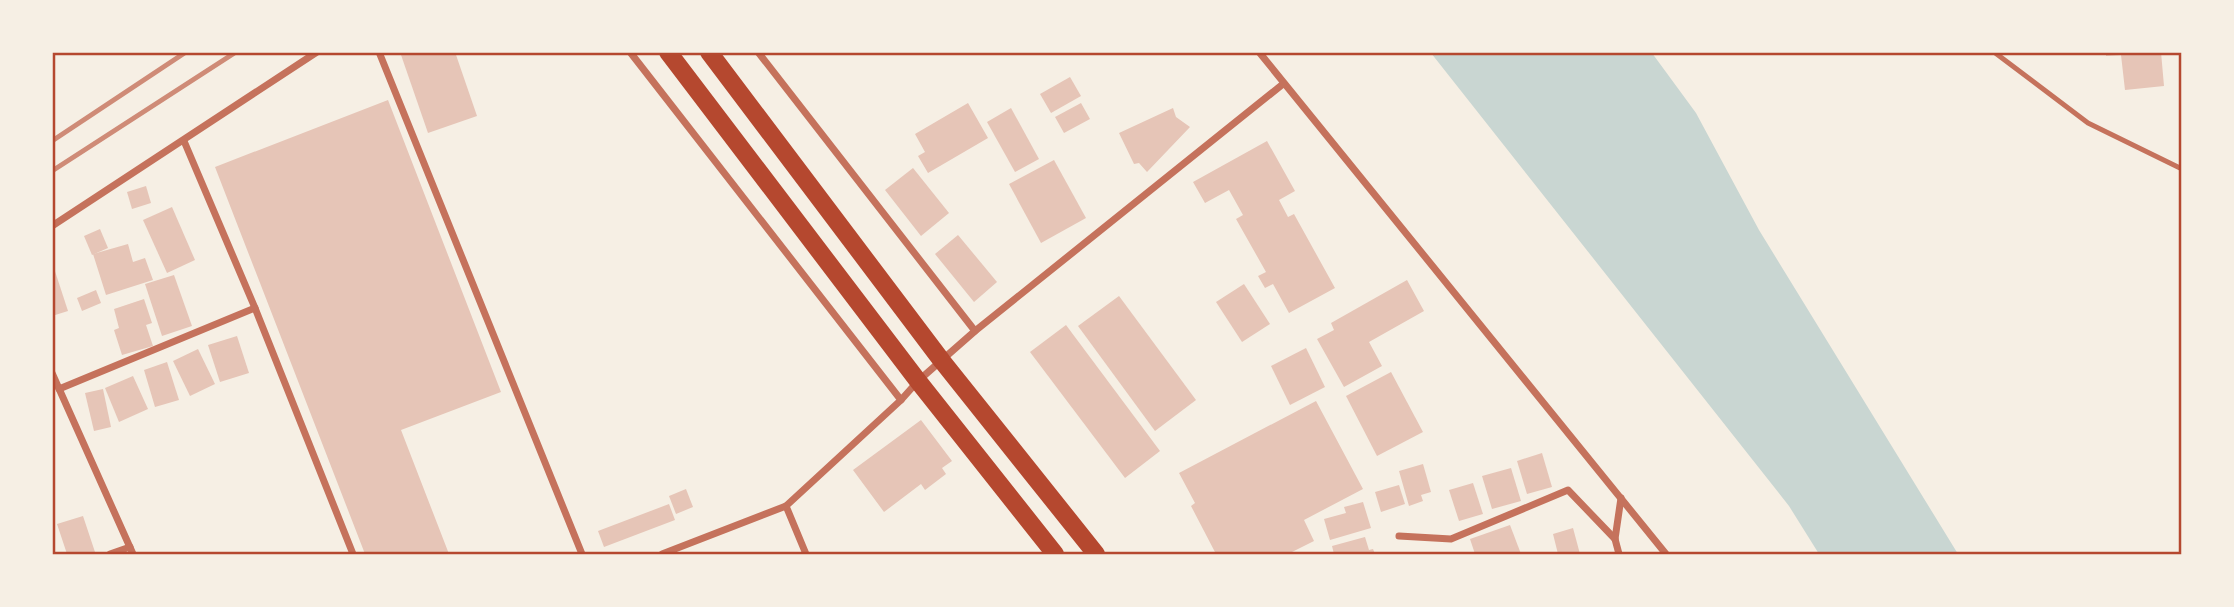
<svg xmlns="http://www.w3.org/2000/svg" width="2234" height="607" viewBox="0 0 2234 607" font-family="'PT Sans',sans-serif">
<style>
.water{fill:#c9d6d2}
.building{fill:#e6c5b7}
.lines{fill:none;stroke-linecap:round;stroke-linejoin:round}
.service{stroke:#c5725c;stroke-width:5}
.minor{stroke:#c5725c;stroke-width:7}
.primary{stroke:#b5482f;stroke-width:18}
.rail{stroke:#cf8b77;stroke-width:5}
.neatline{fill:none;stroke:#b5482f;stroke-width:2.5}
</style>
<rect width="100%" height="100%" fill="#f6efe4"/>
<!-- water -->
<path class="water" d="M1431,53h221l44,60 63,117 199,324h-139l-30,-48z"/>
<!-- building -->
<g class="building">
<path d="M400,52h55l22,64 -49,17z"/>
<path d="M2106,52h55l3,34 -39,4 -4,-35 -15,1z"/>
<path d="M1070,77l11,19 -30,17 -11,-19z"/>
<path d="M388,100l113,292 -100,38 48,124h-84l-150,-387z"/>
<path d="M968,103l20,35 -60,35 -10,-17 7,-4 -10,-18z"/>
<path d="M1081,103l9,16 -26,14 -9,-16z"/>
<path d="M1011,108l28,51 -24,13 -28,-50z"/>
<path d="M1173,108l3,9 14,10 -43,45 -8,-9 -5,1 -15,-31z"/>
<path d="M1267,141l28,50 -16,9 9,17 6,-3 41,74 -46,25 -16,-29 -8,4 -7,-12 8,-4 -30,-53 7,-4 -14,-25 -24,13 -12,-21z"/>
<path d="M1054,160l32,58 -45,25 -32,-59z"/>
<path d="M913,168l36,45 -28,23 -36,-46z"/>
<path d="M146,186l5,17 -19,6 -5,-17z"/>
<path d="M172,207l23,53 -28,13 -24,-53z"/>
<path d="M100,229l8,19 -16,7 -8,-19z"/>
<path d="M958,235l39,47 -23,20 -39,-48z"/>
<path d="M128,244l5,18 12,-4 8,22 -47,15 -13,-41z"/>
<path d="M52,262l16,49 -16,5z"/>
<path d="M174,275l18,51 -30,10 -17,-52z"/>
<path d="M1407,280l17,31 -55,31 13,24 -38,21 -27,-48 17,-9 -3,-7z"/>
<path d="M1244,284l26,40 -28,18 -26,-40z"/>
<path d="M96,290l5,13 -19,8 -5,-13z"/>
<path d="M1119,296l77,104 -41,31 -77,-105z"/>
<path d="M144,299l8,24 -6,2 7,21 -31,9 -8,-25 5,-2 -5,-19z"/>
<path d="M1066,325l94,126 -35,27 -95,-126z"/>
<path d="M237,336l12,37 -29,9 -12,-37z"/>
<path d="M1306,348l19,39 -35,18 -19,-39z"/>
<path d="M198,349l17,35 -25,12 -17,-35z"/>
<path d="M167,362l12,38 -24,7 -11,-37z"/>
<path d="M1391,372l32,60 -46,24 -31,-60z"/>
<path d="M133,376l15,33 -29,13 -14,-34z"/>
<path d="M103,389l8,38 -17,4 -9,-38z"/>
<path d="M1316,401l47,88 -59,31 10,21 -26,13h-72l-25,-48 4,-3 -16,-30z"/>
<path d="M921,420l31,41 -10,7 4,6 -21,16 -4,-6 -37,28 -31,-42z"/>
<path d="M1542,453l10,34 -25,7 -10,-33z"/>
<path d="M1423,464l8,28 -10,3 2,6 -14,5 -10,-35z"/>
<path d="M1511,468l10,33 -29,8 -10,-33z"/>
<path d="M1473,483l10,31 -24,7 -10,-31z"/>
<path d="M1399,485l6,19 -24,8 -6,-20z"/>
<path d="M686,489l7,18 -17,7 -7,-18z"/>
<path d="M1363,502l8,26 -41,12 -6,-21 22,-6 -2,-6z"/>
<path d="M669,504l6,16 -71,27 -6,-16z"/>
<path d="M83,516l12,36 -9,2h-19l-10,-30z"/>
<path d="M1510,525l11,29h-46l-5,-15z"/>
<path d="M1573,528l7,26h-22l-5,-20z"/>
<path d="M1365,537l4,13 4,-1 2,5h-41l-2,-8z"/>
</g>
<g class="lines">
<!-- service -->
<path class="service" d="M1994,52l94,71 94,46"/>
<!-- minor -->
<g class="minor">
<path d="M379,52l203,502"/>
<path d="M630,52l271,348"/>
<path d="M758,52l217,279"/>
<path d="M1259,52l407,502"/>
<path d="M184,141l71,167 98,246"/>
<path d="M52,226l265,-174"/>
<path d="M52,373l81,181"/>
<path d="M59,389l196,-81"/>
<path d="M786,506l20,48"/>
<path d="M1399,536l52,3 117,-49 47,49"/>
<path d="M110,554l20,-7"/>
<path d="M662,554l124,-48 115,-106 17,-19 57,-50 308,-247"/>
<path d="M1619,554l-4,-15 6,-41"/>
</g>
<!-- primary -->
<g class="primary">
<path d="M668,52l250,329 137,173"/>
<path d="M709,52l233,309 154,193"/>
</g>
<!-- rail -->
<g class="rail">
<path d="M52,141l134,-89"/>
<path d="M52,171l184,-119"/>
</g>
</g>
<!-- border -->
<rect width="2234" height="607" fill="none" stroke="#f6efe4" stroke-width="108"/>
<rect x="54" y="54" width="2126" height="499" class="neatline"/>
</svg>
